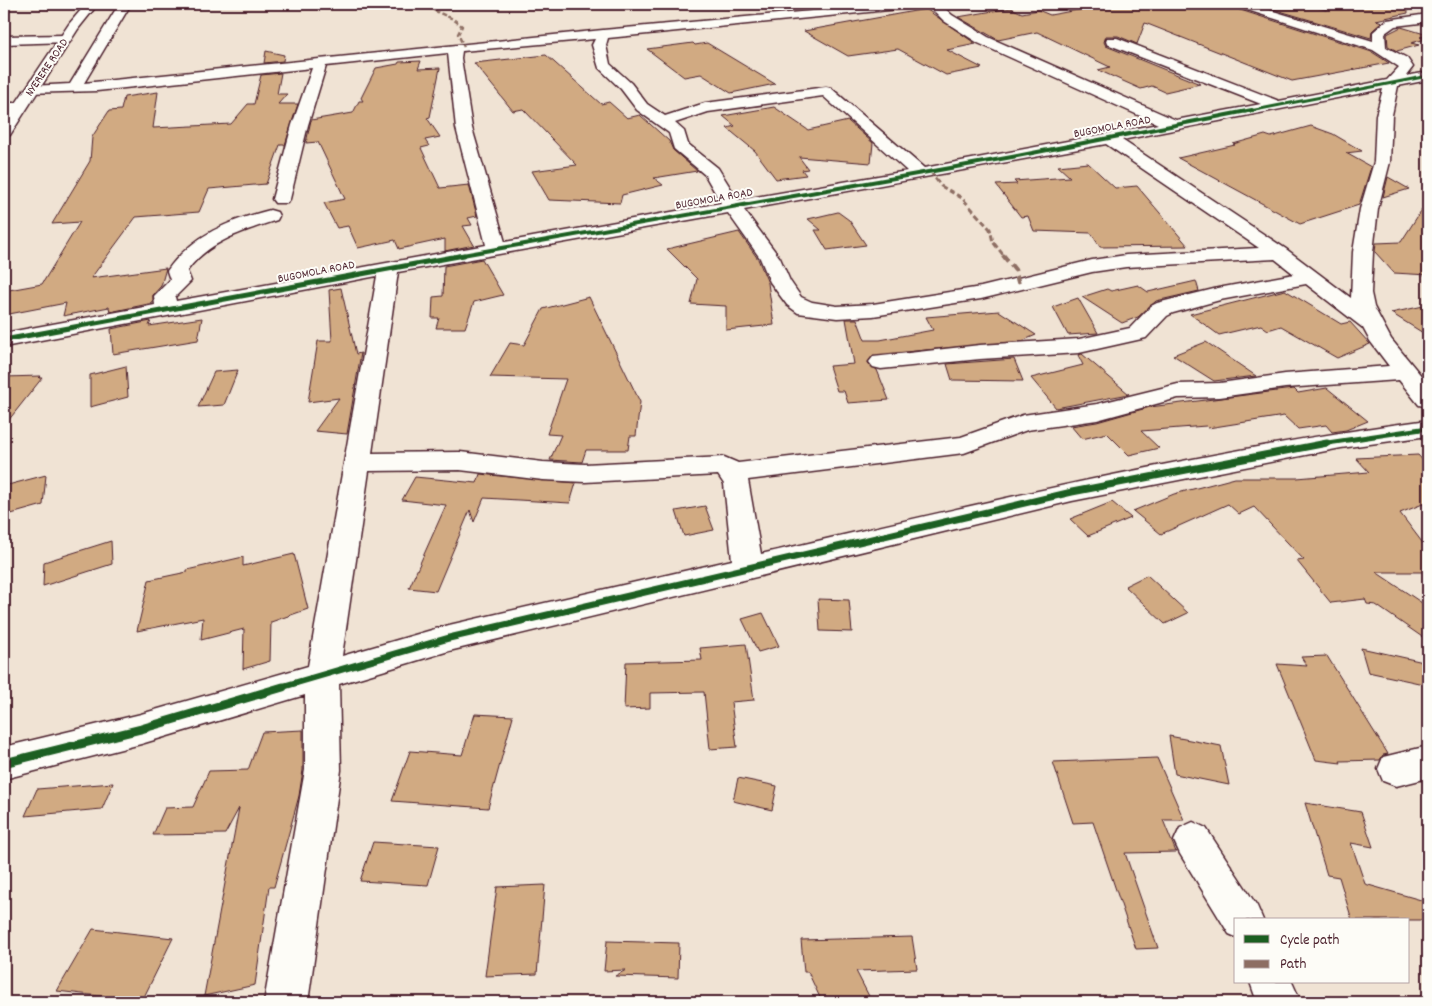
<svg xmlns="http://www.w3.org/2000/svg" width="1432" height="1006" viewBox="0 0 1432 1006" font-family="Dekko,sans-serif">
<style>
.building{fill:#d1aa82;stroke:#4a1f2b}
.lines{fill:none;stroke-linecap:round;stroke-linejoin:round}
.minor-casing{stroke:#4a1f2b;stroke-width:3}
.highway-casing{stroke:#4a1f2b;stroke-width:3}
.minor{fill:#fdfcf7;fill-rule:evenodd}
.highway{fill:#fdfcf7;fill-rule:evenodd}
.quiet-far2{stroke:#8d6e63;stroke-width:2.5;stroke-dasharray:5 2.5;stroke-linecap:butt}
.quiet-far1{stroke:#8d6e63;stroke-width:3;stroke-dasharray:6 3;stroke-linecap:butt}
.quiet{stroke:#8d6e63;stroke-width:4.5;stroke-dasharray:8 4.5;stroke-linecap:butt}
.cycleway-far4-casing{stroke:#fdfcf7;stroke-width:4.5}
.cycleway-far3-casing{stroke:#fdfcf7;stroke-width:5.5}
.cycleway-far2-casing{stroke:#fdfcf7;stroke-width:8}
.cycleway-far1-casing{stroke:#fdfcf7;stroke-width:10}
.cycleway-casing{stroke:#fdfcf7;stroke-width:12}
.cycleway-far4{stroke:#1b5e20;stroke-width:3}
.cycleway-far3{stroke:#1b5e20;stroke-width:4}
.cycleway-far2{stroke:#1b5e20;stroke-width:5}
.cycleway-far1{stroke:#1b5e20;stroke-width:7}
.cycleway{stroke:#1b5e20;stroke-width:9}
.labels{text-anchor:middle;stroke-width:4;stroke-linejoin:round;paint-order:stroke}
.far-street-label{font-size:12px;fill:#4a1f2b;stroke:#fdfcf7}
</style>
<rect width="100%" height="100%" fill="#f0e3d4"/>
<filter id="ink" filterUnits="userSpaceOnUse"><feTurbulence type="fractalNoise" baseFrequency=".02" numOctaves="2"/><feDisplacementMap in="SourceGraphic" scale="10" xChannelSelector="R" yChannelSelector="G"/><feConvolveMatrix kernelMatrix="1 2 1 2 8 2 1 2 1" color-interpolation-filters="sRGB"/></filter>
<g filter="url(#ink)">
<!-- building -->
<g class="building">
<path d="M1089,4h142l3,4 138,44 17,11 -97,18 -147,-58 -8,21 -19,-8h-12l-2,6 2,4 94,38 -35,8 -13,-6 -11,3 -43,-19 12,-3 -73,-35 -39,8 -40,-23 53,-9 11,5 16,-3 12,5 39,-7z"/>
<path d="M1256,4h50l20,6 1,-6h80l1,9 -32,7 6,2 -10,9 -1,7z"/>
<path d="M926,9l50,35 -29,6 35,18 -36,7 -48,-26 -50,7 -44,-25z"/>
<path d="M1401,27l27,8 -8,2 6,2 -15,4 8,2 -22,6 -9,-5 -1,-12z"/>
<path d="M693,43l2,2 12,-2 68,41 -44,9 -30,-19 -17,3 -37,-28z"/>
<path d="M266,51l18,4 -1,6 -19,2z"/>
<path d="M546,55l55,49 8,-2 18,16 13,-3 29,26 4,9 24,21 -43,7 9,7 -41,10 -2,8 -71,-3 -17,-29 45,-6 -54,-56 -10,2 -39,-48z"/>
<path d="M421,61l-3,8 22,-1 -10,49 -3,1 13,19 -15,3 4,6 -8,2 19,40 29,-3 8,31 -9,2 4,7 -9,1 11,19 -29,6v-12l-46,10 -4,-9 -37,8 -10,-22 -11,2 -13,-25 21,-4 -27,-57 -12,1 5,-23 42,-7 6,-12h4l-2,-3 15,-30 22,-4 1,-2z"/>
<path d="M281,73l-4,21h10l-9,10h20l-13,41h-5l-14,39 -57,5 -10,23 -63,5 -45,61 75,-10 -5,18 -8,9v8l-43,9 -1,-5 -46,9 3,-13 -62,12 5,-25 33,-6 38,-62 -28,2 38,-63 2,-24 17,-26 12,-1 3,-13 34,-5 -5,36 78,-4 17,-20h6l7,-29z"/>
<path d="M774,107l34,23 40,-9 25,22 -2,20 -72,-6 9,12 -6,1 4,5 -30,4 -21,-28 -28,-23 8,-2 -12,-10z"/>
<path d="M1311,126l22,8 29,17 -16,2 25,14 -12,38 -59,19 -122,-66 57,-13 -2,-1 32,-9 6,2z"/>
<path d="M1088,163l27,25 22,-2 51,60 -88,1 -9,-14 -57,-2 -6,-15 -7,1 -25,-32 21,-1 -3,-3 56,-4 -12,-11z"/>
<path d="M1388,177l21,12 -26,8z"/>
<path d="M1428,200v75l-34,-2 -19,-21 1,-9 25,-1z"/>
<path d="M838,212l11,8 17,25 -39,5 -12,-20h6l-13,-11z"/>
<path d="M739,232l19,27 10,24 6,42 -48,5v-24l-35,-2 6,-25 -30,-30z"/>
<path d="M482,259l21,36 -29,7 -9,26h-29l3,-10h-7l1,-21 10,-1 1,-30z"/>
<path d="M1196,281l3,10 -43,10 -18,16 -16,6 -40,-26 25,-8 4,2 27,-6 10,7z"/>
<path d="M341,288l15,66 5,-1 -14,81 -32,-3 24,-33 -31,4 10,-61h14l-3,-51z"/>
<path d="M1285,290l56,34 9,-2 20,22 -33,14 -56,-32 -13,4 -7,-5 -42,10 -29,-21z"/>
<path d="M589,297l51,105 -4,34h-6l-2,14h-42l-4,12 -32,-2 11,-25 -14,-1 19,-55 -76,-2 20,-34 14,2 19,-36z"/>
<path d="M1078,298l20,35 -30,2 -15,-28z"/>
<path d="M1428,305v31l-37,-23z"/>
<path d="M999,311l37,24 -14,6 -149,14 -5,8 9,7 12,30 -41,3 -4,-12h-7l-8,-25 25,-2 -8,-45h11l8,21h15l53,-10 -7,-13z"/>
<path d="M202,318l-4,22 -85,14 -2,-25 40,-8 -2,5z"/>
<path d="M1206,342l50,34 -42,5 -41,-26z"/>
<path d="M1082,354l47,40 -73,14 -25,-30 52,-13 -5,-10z"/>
<path d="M1014,359l9,22 -71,-1 -5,-16z"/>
<path d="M126,366l2,31 -38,10v-32z"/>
<path d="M238,370l-14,35 -26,2 16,-35z"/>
<path d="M41,376l-2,2h3l-38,48v-49z"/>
<path d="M1327,388l41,33 -22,9 -14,2 -6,-7 -28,4 -14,-13 -76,12 -2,-2 -65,5 18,17 -30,7 -22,-22 -25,6 -11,-13 26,-4 53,-15 135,-17 9,-1 4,4z"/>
<path d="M1418,455l10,11v36l-28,11 28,37v22h-52l52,35v34l-52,-36 -9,-1 -2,-5 -34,4 -34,-42 7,-1 -50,-53 -15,7 -11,-10 -67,30 -28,-23 41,-17 61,-16h62l72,-6 -13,-14z"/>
<path d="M480,474l96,9 -6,20 -86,-5 -10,24 -4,-12 -34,81 -27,-3 37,-83 -44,-5 13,-23 62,6z"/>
<path d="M46,475l-3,30 -39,11v-30z"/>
<path d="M1112,502l19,16 -43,18 -18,-17z"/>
<path d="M705,506l9,24 -30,6 -8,-25z"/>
<path d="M111,541l1,23 -69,22 1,-24z"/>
<path d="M294,554l14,55 -37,13 -1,39 -27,8 1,-40 -43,11 2,-22 -66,13 12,-51 38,-8v-2l56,-13v9z"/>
<path d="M1147,575l41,38 -23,11 -40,-38z"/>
<path d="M818,599l31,1 3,32 -32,-1z"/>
<path d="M763,613l16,33 -21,6 -16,-33z"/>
<path d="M746,644l8,56 -23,2 6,45 -27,2 -6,-57 -54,1v15l-26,1 2,-47 76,-2 -2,-12z"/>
<path d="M1361,648l67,15v22l-60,-13z"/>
<path d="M1327,656l61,98 -5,1 -3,5 -40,1 1,2 -25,-3 -39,-96 30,2 -6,-9z"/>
<path d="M475,714l38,2 -25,92 -96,-7 18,-50 52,4z"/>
<path d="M303,730v40l-4,26 -25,91h-5l-14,98 -51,11 35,-188 -14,26 -72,1 12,-27 28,-1 16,-36 39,-1 14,-38z"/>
<path d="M1169,736l52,10 8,39 -54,-11z"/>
<path d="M1157,758l27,62h-21l13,32 -51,1 33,95 -22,1 -43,-127 -20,1 -20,-61z"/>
<path d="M738,778l39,8 -5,24 -39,-9z"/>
<path d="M113,783l-11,26 -77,7 12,-27z"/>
<path d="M1305,803l56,9 12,35 -22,-4 14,41 63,18v18h-76l-13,-43 -12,-2z"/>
<path d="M373,842l66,4 -11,39 -68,-4z"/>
<path d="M545,885l-8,89 -52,2 12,-89z"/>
<path d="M93,929l80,9 -31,63 -85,-10z"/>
<path d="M912,937l5,32 -61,2 16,31h-50l-14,-30h-4l-3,-32z"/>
<path d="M607,941l72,2 -1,35 -63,-2 11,-6 -22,1z"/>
</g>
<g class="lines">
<defs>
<g id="minor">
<path d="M119,4h12l-47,79 519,-53 286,-26h51l12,11 36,22 188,83 85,-16 -154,-60 -1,-3 1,-3h10l162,63 108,-21 12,-13 -26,-17 -138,-44 -2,-2h17l123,37v-9l14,-12 41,-6v8l-33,4 -10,7 1,14 21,11 6,9 -7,9 22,-4v8l-30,6 -6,29 -2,47 -12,47 -5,43 -2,41 3,14 17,32 37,45v23l-9,-2 -20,-25 -114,8 -65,9 -42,1 -81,22 -70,10 -63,23 -216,27 13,74c221,-51 442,-104 667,-134v16l-87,12 -269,53 -623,150 -110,33 2,86 -33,232h-44l41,-232v-75l-164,49 -137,35v-32l137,-33 167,-48 69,-390 -373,71v-14l151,-28 -1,-9 16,-16 -3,-9c24,-35 63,-51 103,-61l7,2 2,4 -2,4c-33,11 -69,21 -90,51l4,10 -16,16 1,4 310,-56 -30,-117 -8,-75 -122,13 -18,59 -18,74 -3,4h-12l-3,-4 20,-74 20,-57 -215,23 -71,2 -2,-3 7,-4 39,-2zM929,6l15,15 34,22 180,81 -234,44 -93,-80 -5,-1 -121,16 -40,13 -18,-12 -16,-21 -21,-19 -4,-19 2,-7zM595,39l-3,6 7,23 22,21 16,21 32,23 5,16 31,26 16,28 -216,39 -33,-114 -11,-70 1,-7zM1383,89l-7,26 -2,47 -14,47 -7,43 -2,46 -65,-49 -164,-109zM823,96l84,75 -169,29 -20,-32 -30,-24 -4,-13 -9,-8 33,-11zM1106,144l153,104 -133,7 -34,5 -111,27 -108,17 -36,2 -25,-4 -11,-5 -11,-16 -10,-23 -36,-48zM728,213l32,45 10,24 17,23 11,8 39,5 36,-2 108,-17 111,-27 34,-5 149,-8 19,15 -76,14 -61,15 -6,3 -21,22 -51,11 -99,6 -107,12 -4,5 4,5 8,2 99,-10 99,-6 67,-15 21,-22 6,-3 47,-13 86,-16 57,44 7,13 19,25 -104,8 -65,9 -42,1 -81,20 -74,11 -62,22 -223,26 -14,-6 -139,7 -42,-2 -83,-10 -88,1 26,-181zM460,470l83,10 42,2 133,-7 6,9 8,76 -283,65 -107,31 27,-185z"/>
<path d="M65,35l6,4 -1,3 -66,2v-8z"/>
<path d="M4,103h16l7,4 -7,4h-16z"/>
<path d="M1428,746v32l-32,8 -13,-5 -5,-12 5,-12z"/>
<path d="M1193,822l13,6 51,78 6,14h-27v17l-7,-3 -49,-80 -6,-13 6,-13z"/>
<path d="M1250,982h42l9,20h-44z"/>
</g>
<path id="highway" d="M86,4h12l-20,25 -68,106 -6,2v-16l65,-97z"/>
</defs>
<!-- minor casing -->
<use href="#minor" class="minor-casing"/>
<!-- highway casing -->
<use href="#highway" class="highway-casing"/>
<!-- minor -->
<use href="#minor" class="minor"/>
<!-- highway -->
<use href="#highway" class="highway"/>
<!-- quiet-far2 -->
<path class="quiet-far2" d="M420,4l33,15 9,7 -4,8 6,13"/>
<!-- quiet-far1 -->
<path class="quiet-far1" d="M930,171l11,15 21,12 28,31 3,13 11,14"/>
<!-- quiet -->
<path class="quiet" d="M1003,255l12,15 4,15"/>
<defs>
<path id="cycleway-far4" d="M1245,112l183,-36"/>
<path id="cycleway-far3" d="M457,256l555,-99 240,-47"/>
<g id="cycleway-far2">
<path d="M4,340l460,-85"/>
<path d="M1321,444l107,-16"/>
</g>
<path id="cycleway-far1" d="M278,688l171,-50 623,-146 255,-49"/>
<path id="cycleway" d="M4,763l137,-34 142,-42"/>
</defs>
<!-- cycleway-far4 casing -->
<use href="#cycleway-far4" class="cycleway-far4-casing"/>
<!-- cycleway-far3 casing -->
<use href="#cycleway-far3" class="cycleway-far3-casing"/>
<!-- cycleway-far2 casing -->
<use href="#cycleway-far2" class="cycleway-far2-casing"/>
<!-- cycleway-far1 casing -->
<use href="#cycleway-far1" class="cycleway-far1-casing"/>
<!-- cycleway casing -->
<use href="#cycleway" class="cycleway-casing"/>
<!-- cycleway-far4 -->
<use href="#cycleway-far4" class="cycleway-far4"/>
<!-- cycleway-far3 -->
<use href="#cycleway-far3" class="cycleway-far3"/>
<!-- cycleway-far2 -->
<use href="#cycleway-far2" class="cycleway-far2"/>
<!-- cycleway-far1 -->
<use href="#cycleway-far1" class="cycleway-far1"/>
<!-- cycleway -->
<use href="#cycleway" class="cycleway"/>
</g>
</g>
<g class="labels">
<!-- far-street labels -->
<g class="far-street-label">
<text transform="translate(46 67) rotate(-56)" y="4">NYERERE ROAD</text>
<text transform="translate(1112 126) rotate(-11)" y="4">BUGOMOLA ROAD</text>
<text transform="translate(714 198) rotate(-10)" y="4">BUGOMOLA ROAD</text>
<text transform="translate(316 271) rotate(-11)" y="4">BUGOMOLA ROAD</text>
</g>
</g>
<!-- margin -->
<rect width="1432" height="1006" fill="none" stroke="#fdfcf7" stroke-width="20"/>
<rect x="10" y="10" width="1412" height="986" fill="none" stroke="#4a1f2b" stroke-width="2" filter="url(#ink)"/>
<!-- legend -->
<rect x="1234" y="918" width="175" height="65" fill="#fdfcf7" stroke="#b5a4a5"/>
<rect x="1244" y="935" width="25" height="8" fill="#1b5e20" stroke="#b5a4a5"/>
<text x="1280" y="944" font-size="15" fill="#4a1f2b">Cycle path</text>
<rect x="1244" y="960" width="25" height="8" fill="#8d6e63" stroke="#b5a4a5"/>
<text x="1280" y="968" font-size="15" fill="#4a1f2b">Path</text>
</svg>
